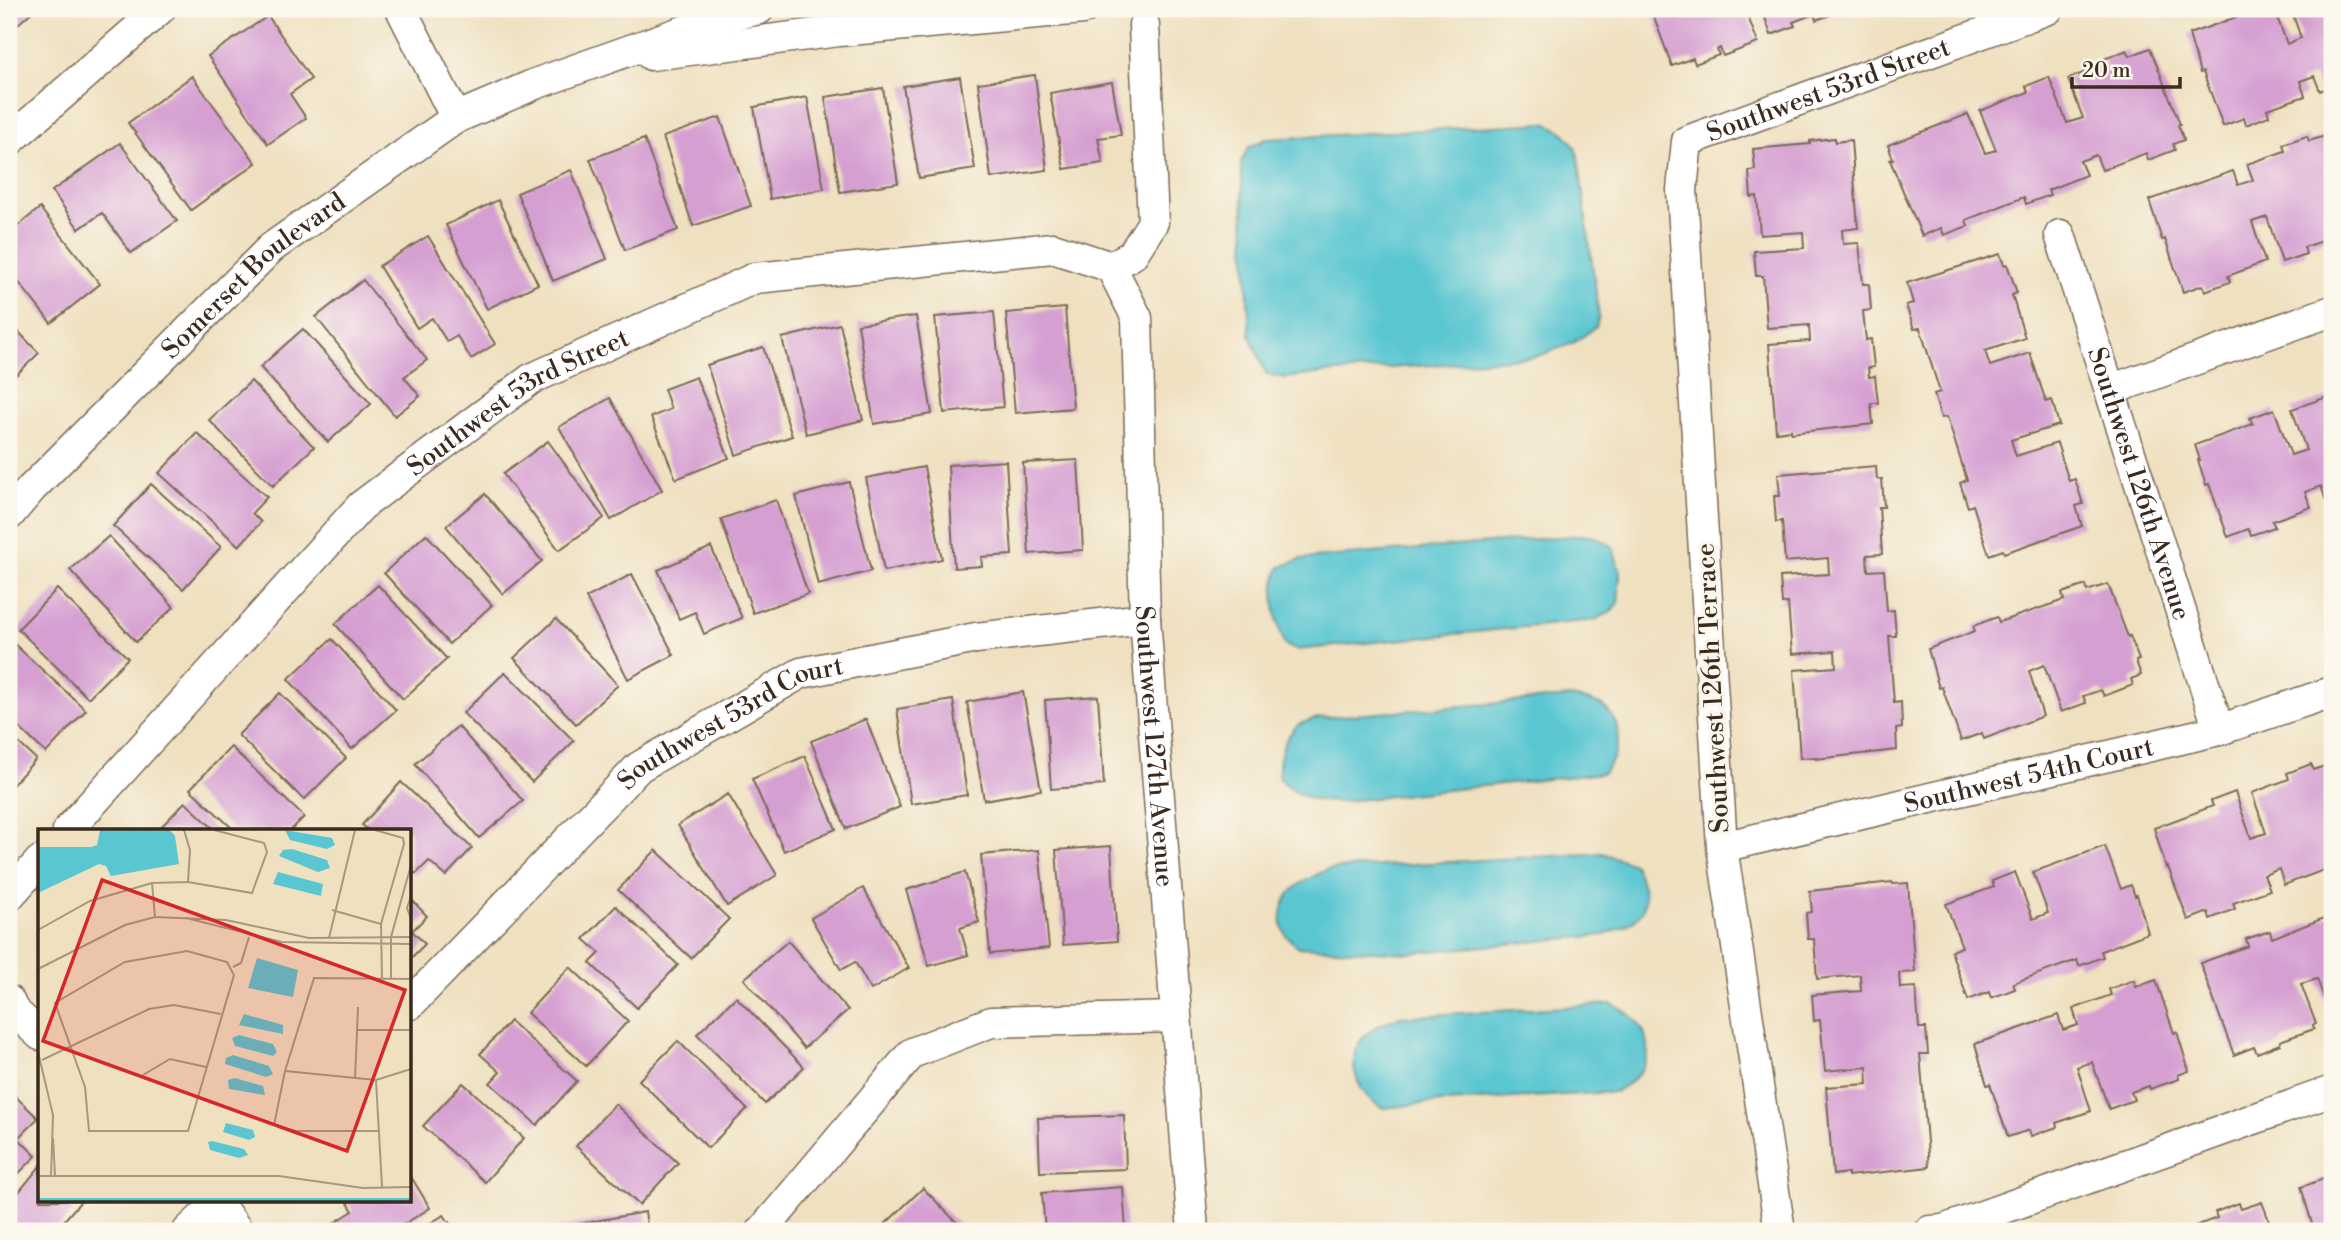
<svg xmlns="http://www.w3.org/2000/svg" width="2341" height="1240" viewBox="0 0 2341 1240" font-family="'Libre Bodoni',serif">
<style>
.water{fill:#5ac6d2;stroke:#4a7878;stroke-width:2}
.building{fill:#d59fd2}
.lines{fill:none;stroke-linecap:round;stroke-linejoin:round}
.street-casing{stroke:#7a6a57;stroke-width:33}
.street{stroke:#fff;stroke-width:30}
.labels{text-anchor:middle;stroke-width:7;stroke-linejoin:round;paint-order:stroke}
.street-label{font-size:26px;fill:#3b2a1e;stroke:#fbf7ec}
.inset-road{fill:none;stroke:#a7977f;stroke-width:2}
.view{fill:#d62828;fill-opacity:0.15;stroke:#d62828;stroke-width:3.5}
.inset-edge{fill:none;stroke:#3b2a1e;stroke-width:3.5}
</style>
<rect width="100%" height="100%" fill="#fbf7ec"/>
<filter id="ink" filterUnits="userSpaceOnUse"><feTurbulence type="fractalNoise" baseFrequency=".0143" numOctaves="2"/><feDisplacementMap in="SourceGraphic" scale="14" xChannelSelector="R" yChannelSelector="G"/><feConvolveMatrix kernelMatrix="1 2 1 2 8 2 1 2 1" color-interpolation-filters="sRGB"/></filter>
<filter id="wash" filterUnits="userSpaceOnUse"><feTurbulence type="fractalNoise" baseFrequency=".00686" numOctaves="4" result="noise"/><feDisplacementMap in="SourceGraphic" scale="28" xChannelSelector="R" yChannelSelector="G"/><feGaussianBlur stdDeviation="1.57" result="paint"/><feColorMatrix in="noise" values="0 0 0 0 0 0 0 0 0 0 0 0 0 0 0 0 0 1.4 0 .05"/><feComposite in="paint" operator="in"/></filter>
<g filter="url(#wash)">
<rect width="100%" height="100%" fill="#efe0c0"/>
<!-- water -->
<g class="water">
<path d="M1545,123c18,7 27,14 33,33l21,160 -3,11 -23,16 -38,14 -211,16 -39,5 -19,-4 -16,-38 -9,-174 8,-15 17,-8z"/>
<path d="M1582,535l14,2 17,10 7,26 -2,31 -9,9 -14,7 -299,30 -11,-5c-9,-23 -16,-55 -5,-78l21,-8z"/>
<path d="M1571,697c12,3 28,4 37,14 17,18 10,46 -5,62l-266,29c-25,0 -41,-6 -58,-24 -1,-19 3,-38 18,-52 5,-4 15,-6 21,-8z"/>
<path d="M1602,853l32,11c20,43 13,55 -30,71l-195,18 -111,-6c-13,-11 -18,-17 -16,-34 3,-26 26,-34 47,-44z"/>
<path d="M1612,1004c6,4 14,7 19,12 31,29 16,60 -17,76l-186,11 -45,5c-24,-10 -39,-47 -21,-69 10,-12 23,-17 37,-22z"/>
</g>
<g id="blocks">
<!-- building -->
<g class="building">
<path d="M9,9h26l-26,23z"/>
<path d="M1651,9h94l13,34 -35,13 -3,-8 -3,2 2,5 -24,9 -2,-6 -21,8z"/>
<path d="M1762,9h66l2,6 -14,5 -2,-6 -21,8 2,4 -24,9z"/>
<path d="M2246,9h28l13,35 14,-6 -10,-29h41v77l-12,5 -6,-15 -14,5 5,15 -38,13 2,7 -23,9 -2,-7 -21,8 -20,-54 -3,1 -11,-39 59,-21z"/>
<path d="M268,16l43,63 -21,15 16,24 -38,26 -60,-88z"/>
<path d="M2150,48l30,76 -2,1 6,15 -11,4 2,6 -27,10 -2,-7 -44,17 -6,-15 -16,6 6,14 -38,15 2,5 -24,9 -2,-7 -58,23 2,6 -24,9 -3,-7 -19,8 -32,-76 3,-1 -5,-14 80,-31 17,39 11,-3 -16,-39 48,-19 -2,-6 23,-9 18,46 16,-5 -15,-39 38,-15 -2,-5 23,-9 3,6z"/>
<path d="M1035,75l12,95 -56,8 -13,-95z"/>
<path d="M192,76l64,87 -65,47 -63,-87z"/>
<path d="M960,77l15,92 -56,9 -16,-92z"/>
<path d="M1112,82l9,53 -23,3 5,25 -39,6 -14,-76z"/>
<path d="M883,88l15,95 -58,9 -15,-95z"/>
<path d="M807,97l17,92 -54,10 -16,-92z"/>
<path d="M720,117l31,89 -58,20 -30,-89z"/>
<path d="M2332,134v104l-28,9 2,7 -24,8 -15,-45 -15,5 13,40 -37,14 2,6 -25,9 -2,-6 -20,7 -18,-53 -3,1 -13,-40 84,-29 5,14 15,-5 -6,-16 38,-13 -2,-7 24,-8 2,5z"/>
<path d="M1835,138v4l16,-2 7,88 -16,2 1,14 16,-1 4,41h6l2,26 -8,1 3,29 5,-1 3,28 -6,1 1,9 6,-1 3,27h-7l2,21 -82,9v-3l-15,2 -7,-88 41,-3 -1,-16 -42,3 -4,-52h-7l-2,-25 50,-3 -1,-16 -43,3 -3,-39 -6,1 -2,-26 6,-1 -2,-21 57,-5v-3z"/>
<path d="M644,139l34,91 -53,20 -35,-91z"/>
<path d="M120,143l57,78 -46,32 -29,-40 -23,16 -27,-38z"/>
<path d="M571,170l36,89 -54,22 -36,-88z"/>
<path d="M498,200l40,84 -51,25 -41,-84z"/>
<path d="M40,208l60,76 -49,39 -42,-53v-37z"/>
<path d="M428,236l67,108 -24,15 -14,-23 -10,6 -15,-24 -15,10 -38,-62z"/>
<path d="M2000,254l4,11 3,-1 10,29 -5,2 13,43 -40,13 5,15 40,-13 16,49 6,-2 7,25 -48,15 5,16 41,-13 12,38 6,-2 8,25 -7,2 6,20 -78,27 -1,-3 -14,5 -16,-50 -5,2 -8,-24 7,-3 -20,-63 -6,1 -7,-24 6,-2 -20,-64 -6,1 -8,-24 7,-2 -6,-20z"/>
<path d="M363,280l64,80 -23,17 16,19 -25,20 -79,-99z"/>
<path d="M1065,308l8,100 -58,5 -9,-100z"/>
<path d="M994,312l9,95 -59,6 -9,-96z"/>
<path d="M916,316l16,98 -58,10 -16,-100z"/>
<path d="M9,322l30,31 -30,29z"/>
<path d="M840,324l23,96 -57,14 -24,-96z"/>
<path d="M303,329l68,75 -43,38 -68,-75z"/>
<path d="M763,347l29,89 -56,19 -29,-90z"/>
<path d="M696,377l33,81 -53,21 -25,-62 20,-8 -7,-20z"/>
<path d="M251,381l63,66 -41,39 -64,-66z"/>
<path d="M2332,388v111l-6,2 -5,-15 -16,6 6,15 -39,14 3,6 -24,8 -3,-6 -20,8 -19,-53 -3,1 -8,-25h2l-5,-15 58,-21 -3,-6 24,-9 17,46 15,-5 -14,-41 38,-13 -2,-6z"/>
<path d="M610,398l52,92 -51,30 -52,-93z"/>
<path d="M197,433l70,64 -15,16 9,9 -22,24 -80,-73z"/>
<path d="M548,441l56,77 -45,32 -56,-76z"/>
<path d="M1078,460l5,90 -54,4 -6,-91z"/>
<path d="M1006,461l6,94 -31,2 1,9 -28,2 -6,-103z"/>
<path d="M1876,466l1,13h5l2,28h-5l3,47 -15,1 1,16 16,-1 3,41 7,-1 2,26h-7l5,67 7,-1 1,26 -6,1 1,21 -81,9v-2l-16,1 -6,-88 42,-3 -1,-16 -43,3 -4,-51 -6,1 -2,-27 49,-3 -1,-16 -43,4 -3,-41 -6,1 -2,-26h6l-2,-22z"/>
<path d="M924,467l18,92 -58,12 -18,-93z"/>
<path d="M849,482l22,89 -53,14 -22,-89z"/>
<path d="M151,484l70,63 -38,42 -70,-63z"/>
<path d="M485,494l57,67 -39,33 -57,-68z"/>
<path d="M776,500l32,94 -55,19 -32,-94z"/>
<path d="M426,534l66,71 -43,39 -65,-71z"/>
<path d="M109,536l65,71 -38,35 -66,-72z"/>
<path d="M711,547l31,71 -38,16 -9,-22 -16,7 -21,-49z"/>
<path d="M632,574l42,81 -46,24 -42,-81z"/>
<path d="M2108,584l20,53 2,-1 9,24 -3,1 5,14 -10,4 2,6 -29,11 -3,-6 -18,6 3,7 -25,9 -17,-47 -15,6 14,45 -59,23 -2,-6 -21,8 -19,-54 -3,1 -11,-39 47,-18 -2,-5 24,-9 2,5 65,-22 -2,-7 24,-8 1,6z"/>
<path d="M378,585l69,74 -44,40 -68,-75z"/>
<path d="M57,589l71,69 -40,40 -70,-69z"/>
<path d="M556,619l62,66 -42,39 -62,-66z"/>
<path d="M332,639l64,71 -44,39 -64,-70z"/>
<path d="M11,641l75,69 -40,43 -37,-35v-74z"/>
<path d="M505,672l69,69 -42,41 -69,-69z"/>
<path d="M1023,692l18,98 -57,10 -17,-98z"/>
<path d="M280,693l66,65 -42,42 -66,-65z"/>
<path d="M1098,696l6,89 -53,4 -6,-89z"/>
<path d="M953,700l14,95 -56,9 -14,-95z"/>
<path d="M866,719l34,88 -54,22 -35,-88z"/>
<path d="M458,726l65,75 -44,37 -64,-74z"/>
<path d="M9,734l27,25 -27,30z"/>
<path d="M231,747l73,70 -13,13h-57l-44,-41z"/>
<path d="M805,756l31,73 -52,22 -32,-72z"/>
<path d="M2332,763v104l-48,18 -5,-16 -15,6 6,15 -37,13 2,6 -25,10 -2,-7 -20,8 -20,-53 -2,1 -12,-40 59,-22 -2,-5 24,-9 16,46 15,-5 -14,-40 37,-14 -2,-6 24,-9 3,6z"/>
<path d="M401,782l71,66 -26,28 -17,-15 -13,13 -6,-5v-39h-42l-6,-5z"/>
<path d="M728,794l49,81 -50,31 -49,-81z"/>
<path d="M185,802l30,28h-57z"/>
<path d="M1111,846l6,95 -54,4 -7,-95z"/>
<path d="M2105,846l16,43 10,-4 4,11 2,-1 11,38 -47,18 2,6 -24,9 -2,-6 -64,23 2,6 -24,9 -2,-6 -21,8 -17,-49 11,-4 -16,-43 48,-17 -2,-6 23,-9 18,47 15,-6 -15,-41z"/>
<path d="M656,850l73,69 -38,39 -73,-68z"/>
<path d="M1039,850l10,98 -59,6 -9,-99z"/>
<path d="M965,872l14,50 -19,6 8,27 -39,11 -23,-76z"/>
<path d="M1892,882l1,2 15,-1 7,89 -16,1 1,15 16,-1 3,41h7l2,26h-8l9,113 -81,9v-3l-15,2 -7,-88 42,-3 -1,-17 -42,4 -5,-51 -6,1 -2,-26 49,-4 -1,-16 -43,4 -3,-40h-6l-2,-26 6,-1 -2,-21z"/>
<path d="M863,888l46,80 -38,22 -16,-28 -14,8 -30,-52z"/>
<path d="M410,898l17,18 -15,15 13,13 -15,15z"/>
<path d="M616,906l62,59 -41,43 -47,-45 10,-10 -16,-14z"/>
<path d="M2332,915v105l-15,-41 -16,5 15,40 -3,1 1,4 -34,12v3l-23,9 -3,-6 -20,8 -34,-92 48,-17 -2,-7 24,-8 2,7z"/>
<path d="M788,941l60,69 -44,38 -60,-69z"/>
<path d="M570,967l58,54 -42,45 -59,-53z"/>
<path d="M2134,980l2,7 20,-7 18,53 3,-1 12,39 -11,4 1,4 -29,10 -1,-3 -18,6 3,8 -25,9 -17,-47 -15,5 14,44 -35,12 1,4 -26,9 -2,-6 -21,7 -18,-53 -3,1 -12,-41 83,-29 5,15 15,-5 -5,-16 38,-14 -2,-6z"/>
<path d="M736,997l68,70 -39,37 -68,-70z"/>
<path d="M510,1021l67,60 -40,44 -47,-42 10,-11 -20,-18z"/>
<path d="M678,1041l69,68 -39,39 -69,-68z"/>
<path d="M463,1083l61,55 -39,44 -62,-56z"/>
<path d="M14,1095l24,23 -20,20 18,18 -27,27v-83z"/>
<path d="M615,1104l63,59 -39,42 -63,-59z"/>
<path d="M1124,1115l2,54 -86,3 -2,-54z"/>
<path d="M40,1166v34h42l-27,31h-30l-16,-14v-13z"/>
<path d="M410,1175l20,33 -37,23h-54l-5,-8 19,-12 -7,-11h64z"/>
<path d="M2332,1176v55h-15l-2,-5 -2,1 -12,-40z"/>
<path d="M1123,1187l3,44h-81l-3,-38z"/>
<path d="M923,1188l42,43h-83l-2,-2z"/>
<path d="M2262,1202l11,29h-91l35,-13 -2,-6 24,-9 2,6z"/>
<path d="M645,1212l3,19h-91l-1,-3z"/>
<path d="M444,1215l11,16h-38z"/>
</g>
</g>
</g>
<g filter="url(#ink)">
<use href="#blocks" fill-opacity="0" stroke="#7a6a57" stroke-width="2"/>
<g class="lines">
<defs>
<g id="street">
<path d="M401,9l55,109"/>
<path d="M651,55l188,-24 244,-22"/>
<path d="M9,141l151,-132"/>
<path id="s1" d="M2060,235l159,495"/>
<path id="s2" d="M1111,267l26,51 8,301 48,612"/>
<path d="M1111,267l21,-12 21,-33 -9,-197"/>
<path d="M2110,390l222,-79"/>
<path id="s3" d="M9,515l23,-27 239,-240 185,-130 79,-34 188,-67 36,-8"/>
<path id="s4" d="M68,830l293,-324 170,-127 224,-101 298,-30 58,19"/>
<path id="s5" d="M1722,847l497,-117 113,-38"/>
<path d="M9,896l31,-35"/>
<path d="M9,1001l4,9 27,25"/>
<path id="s6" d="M410,1004l229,-237 162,-94 175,-35 169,-19"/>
<path d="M215,1200l23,31"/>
<path d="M188,1231l33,-31"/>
<path d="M762,1231l150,-178 79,-31 184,-5"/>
<path id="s7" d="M1780,1231l-58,-384 -40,-657 5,-49 361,-132"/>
<path d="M1930,1231l13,-1 389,-139"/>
</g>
</defs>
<!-- street casing -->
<use href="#street" class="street-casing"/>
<!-- street -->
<use href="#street" class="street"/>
</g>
</g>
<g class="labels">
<!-- street labels -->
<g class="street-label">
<text dy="9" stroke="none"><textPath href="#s7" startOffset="1246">Southwest 53rd Street</textPath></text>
<text dy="9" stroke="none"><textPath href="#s3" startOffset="343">Somerset Boulevard</textPath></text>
<text dy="9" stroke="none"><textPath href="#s4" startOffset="626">Southwest 53rd Street</textPath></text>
<text dy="9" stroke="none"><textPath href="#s1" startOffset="261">Southwest 126th Avenue</textPath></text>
<text transform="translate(1712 688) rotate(-93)" y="9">Southwest 126th Terrace</text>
<text dy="9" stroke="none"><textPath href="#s6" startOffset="432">Southwest 53rd Court</textPath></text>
<text dy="9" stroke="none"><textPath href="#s2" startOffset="486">Southwest 127th Avenue</textPath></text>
<text dy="9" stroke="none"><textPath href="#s5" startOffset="315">Southwest 54th Court</textPath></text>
</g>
</g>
<!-- overview -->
<g transform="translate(38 829)">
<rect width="373" height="373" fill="#efe0c0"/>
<path d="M62,1h70l5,6 4,28 -68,12 -5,-10 -7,-2 -61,29v-46h53l6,-2zM247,1l47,8 3,7 -8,4 -37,-9zM254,20l35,11 3,8 -12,4 -39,-16 4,-6zM240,43l45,12 -2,12 -48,-12zM219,129l41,12 -5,27 -45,-9zM206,185l39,11v9l-44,-9zM201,206l34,9 4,8 -4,4 -38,-10 -3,-8zM195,226l36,11 4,8 -7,3 -41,-13 1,-6zM197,249l28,8 2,9 -36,-6 -1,-9zM188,294l27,7 2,7 -6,3 -26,-8zM174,312l32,8 4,6 -9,3 -29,-8 -2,-8zM0,369h373v3h-373z" fill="#5ac6d2"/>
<path class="inset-road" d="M146,1l6,20 -2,32M337,1l28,8 1,6 -23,80 1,54M114,54l3,34M373,67l-4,12 4,11M294,81l49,14M148,89l96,24 129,2M0,101l52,-29 62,-18 36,-1 64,11 15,-41 -3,-9 -50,-13M291,109l26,-108M149,122l40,11 7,13 -46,156h-99l-4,-44 -30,-84 70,-41zM195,138l8,-4 8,-26M0,140l87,-44 30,-8 71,3 83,18 102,-1M353,149v-41l20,-72M319,201h54M0,223l15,63 -2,61M4,231l107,-51 25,-4 47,9M247,242l91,9 35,-11M105,246l27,-16 36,8M317,250l3,-72M338,251l6,107M342,302h-84l-22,-6 11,-54 29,-93 97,1M15,309l2,38M0,347h241l84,12 48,-1"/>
<path class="view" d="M64,51l303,110 -58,161 -304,-110z"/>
<rect width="373" height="373" class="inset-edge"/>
</g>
<!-- margin -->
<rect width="2341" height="1240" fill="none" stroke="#fbf7ec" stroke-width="35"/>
<!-- scale -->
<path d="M2072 77v10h108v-10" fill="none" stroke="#3b2a1e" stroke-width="3.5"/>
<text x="2082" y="77" font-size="21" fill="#3b2a1e" stroke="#fbf7ec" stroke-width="5" paint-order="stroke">20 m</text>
</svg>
